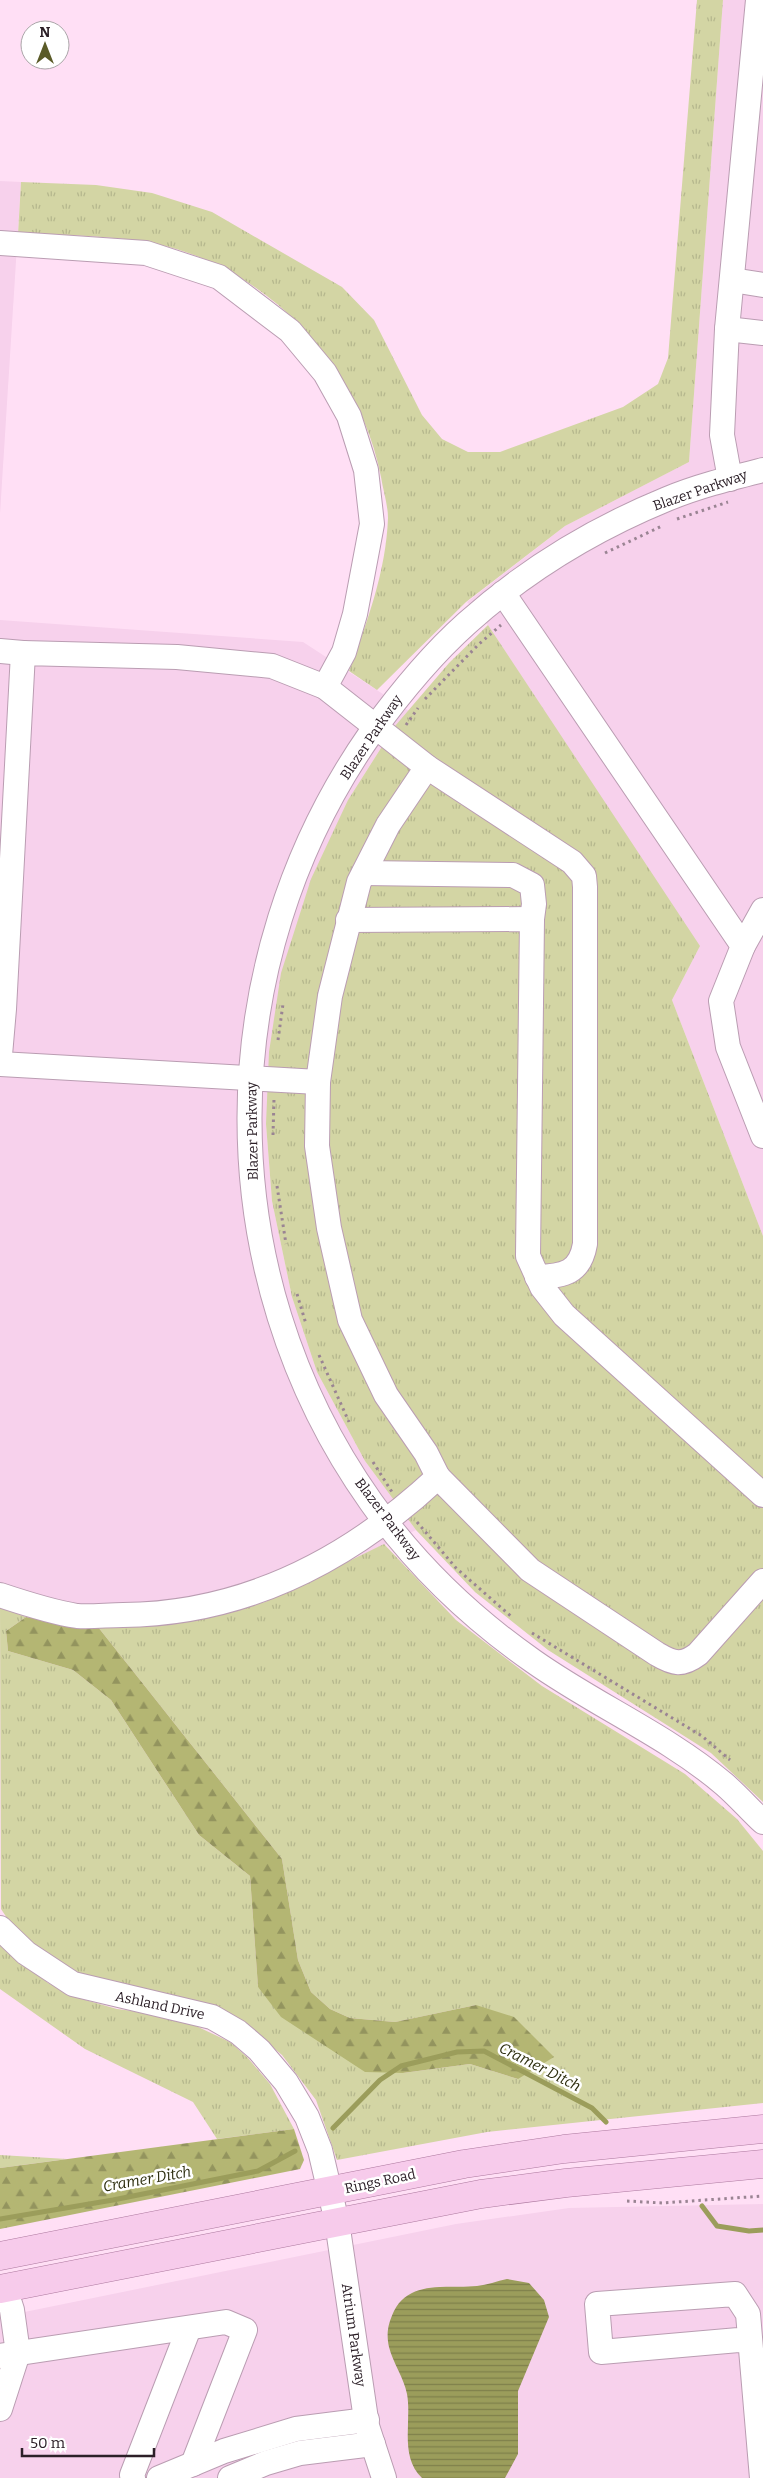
<svg xmlns="http://www.w3.org/2000/svg" width="763" height="2478" viewBox="0 0 763 2478" font-family="Bitter,serif">
<style>
.built{fill:#f7d1ec}
.grass{fill:url(#grass-tufts)}
.forest{fill:url(#forest-firs)}
.water{fill:url(#water-rules)}
.lines{fill:none;stroke-linecap:round;stroke-linejoin:round}
.stream{stroke:#9b9d5b;stroke-width:5}
.minor-casing{stroke:#ba9db2;stroke-width:26}
.major-casing{stroke:#ac789e;stroke-width:29}
.path{stroke:#9a8493;stroke-width:3;stroke-dasharray:2.5 4;stroke-linecap:butt}
.minor{stroke:#fff;stroke-width:24}
.major{stroke:#f7cbeb;stroke-width:28}
.labels{text-anchor:middle;stroke-width:5;stroke-linejoin:round;paint-order:stroke}
.street-label{font-size:14px;fill:#2c2028;stroke:#fff}
.water-label{font-size:15px;font-style:italic;fill:#2c2d0e;stroke:#fff}
</style>
<defs>
<pattern id="grass-tufts" width="24" height="20" patternUnits="userSpaceOnUse" patternTransform="scale(1.25)"><rect width="24" height="20" fill="#d3d5a4"/><path d="M3 7l-1-3M5 7V3M7 7l1-3M15 17l-1-3M17 17v-4M19 17l1-3" fill="none" stroke="#b5b78d"/></pattern>
<pattern id="forest-firs" width="22" height="20" patternUnits="userSpaceOnUse" patternTransform="scale(1.25)"><rect width="22" height="20" fill="#b4b673"/><path d="M5 1l3.5 6h-7zM16 11l3.5 6h-7z" fill="#93945e"/></pattern>
<pattern id="water-rules" width="6" height="5" patternUnits="userSpaceOnUse" patternTransform="scale(1.25)"><rect width="6" height="5" fill="#9b9d5b"/><path d="M0 2.5h6" fill="none" stroke="#7f804b"/></pattern>
</defs>
<rect width="100%" height="100%" fill="#ffdff5"/>
<!-- built -->
<g class="built">
<path d="M723,0h40v1236l-91,-236 27,-52 -211,-323 -21,-23 98,-76 124,-64z"/>
<path d="M0,181l21,1 -21,332z"/>
<path d="M0,620l303,22 106,69 -14,15 -47,74 -82,324 6,77 20,96 25,75 48,89 51,69 -151,72 -81,20 -86,5 -72,-10 -26,-10z"/>
<path d="M763,2204v274h-763v-161l456,-93 113,-16z"/>
</g>
<!-- grass -->
<g class="grass">
<path d="M697,0h26l-34,462 -124,64 -99,76 -89,88 -28,-19c18,-49 37,-99 39,-153 0,-13 -5,-28 -7,-41 -21,-110 -113,-209 -224,-233 -45,-9 -93,-9 -139,-10l3,-52 75,3 56,8 60,19 130,75 32,33 48,95 20,24 26,13h32l123,-45 35,-23 10,-26z"/>
<path d="M488,625l212,321 -28,54 91,236v566l-52,-49 -163,-103 -73,-58 -59,-62 -51,-69 -48,-89 -25,-75 -20,-96 -6,-77 3,-72 12,-79 30,-94 37,-79 47,-74 54,-63z"/>
<path d="M384,1544l72,76 86,66 143,88 52,45 26,32v252l-276,29 -150,28 -21,-60 -34,-45 -30,-25 -40,-21 -27,-11 -114,-25 -54,-40 -16,-24 -1,-302 26,10 -20,14 2,20 65,19 38,30 88,135 51,41 8,111 145,86 67,-9 48,15 -42,-74 -81,17 -45,-4 -20,-9 -19,-17 -13,-32 -16,-101 -184,-232 86,-5 81,-20z"/>
<path d="M0,1944l48,39 34,16 35,10 40,5 37,11 36,17 17,15 23,27 24,45 -77,10 -24,-37 -108,-53 -85,-60z"/>
<path d="M0,2155l67,4 -67,9z"/>
</g>
<!-- forest -->
<g class="forest">
<path d="M26,1617l72,10 184,232 16,101 13,32 19,17 20,9 45,4 81,-17 38,12 40,40 -36,22 -48,-15 -67,9 -38,-1 -84,-55 -23,-30 -8,-111 -51,-41 -88,-135 -38,-30 -65,-19 -2,-20z"/>
<path d="M294,2129l10,31 -4,9 -300,60v-61z"/>
</g>
<!-- water -->
<path class="water" d="M507,2279l22,4 15,17 5,17 -31,74v63l-13,24h-83c-23,-22 -10,-57 -15,-84 -3,-16 -14,-31 -18,-47 -3,-14 -1,-23 5,-36 16,-32 55,-22 83,-25 10,-1 20,-5 30,-7z"/>
<g class="lines">
<!-- stream -->
<g class="stream">
<path d="M333,2128l47,-48 21,-14 56,-14 27,-1 108,57 14,14"/>
<path d="M702,2206l15,20 32,5 14,-1"/>
<path d="M0,2219l113,-19 145,-29 37,-20"/>
</g>
<defs>
<g id="minor">
<path d="M0,243l146,10 73,24 71,54 35,42 24,43 17,54 6,54 -17,90 -11,38 -19,35"/>
<path d="M732,280l31,5"/>
<path d="M727,329l36,4"/>
<path d="M763,470c-32,8 -65,16 -96,29 -73,30 -141,71 -200,124 -37,33 -67,70 -96,110 -161,230 -163,539 0,769 44,62 99,115 162,159 62,44 133,74 191,123 14,12 26,26 39,38"/>
<path d="M730,479l-8,-44 5,-106 31,-329"/>
<path d="M503,593l240,353 -22,55 7,46 35,89"/>
<path d="M0,651l23,2"/>
<path d="M427,767l145,95 12,14 1,11v357c-5,29 -21,32 -48,33"/>
<path d="M364,873l149,2 19,10 2,19 -2,15"/>
<path d="M348,920l184,-1 -4,337 14,31 22,28 199,180"/>
<path d="M743,946l20,-36"/>
<path d="M0,1055l4,-46 19,-356 154,4 95,9 53,21 102,80 -39,58 -29,57 -29,114 -12,86 -318,-18"/>
<path d="M438,1477l92,93 127,84c17,10 25,12 41,0l65,-73"/>
<path d="M0,1595c24,8 51,17 77,21 15,1 31,-1 46,-1 123,-1 226,-55 315,-138l-12,-24 -40,-58 -36,-75 -21,-92 -12,-82 1,-64"/>
<path d="M0,1928l26,25 47,31 139,33 26,15 21,18 27,32 21,35 13,33 17,72 30,204 17,52"/>
<path d="M750,2339l-149,13 -4,-48 138,-10 13,20 14,164"/>
<path d="M0,2356l226,-34 19,8 -52,134"/>
<path d="M0,2409l18,-56 -6,-43 -7,-22"/>
<path d="M133,2478l-1,-3 57,-147"/>
<path d="M159,2478l65,-27 72,-22 71,-9"/>
<path d="M230,2478l36,-15 34,-10 73,-9"/>
</g>
<g id="major">
<path d="M0,2256l464,-92 100,-15 199,-20"/>
<path d="M0,2289l481,-95 85,-11 197,-19"/>
</g>
</defs>
<!-- minor casing -->
<use href="#minor" class="minor-casing"/>
<!-- major casing -->
<use href="#major" class="major-casing"/>
<!-- path -->
<g class="path">
<path d="M677,519l51,-17"/>
<path d="M605,553l57,-27"/>
<path d="M425,699l54,-55 22,-19"/>
<path d="M406,725l12,-17"/>
<path d="M278,1040l5,-36"/>
<path d="M273,1135l1,-36"/>
<path d="M277,1186l9,58"/>
<path d="M297,1294l9,30"/>
<path d="M319,1355l30,67"/>
<path d="M373,1462l19,30"/>
<path d="M417,1522l39,46 57,50"/>
<path d="M532,1633l170,103 28,24"/>
<path d="M627,2201l35,2 101,-7"/>
</g>
<!-- minor -->
<use href="#minor" class="minor"/>
<!-- major -->
<use href="#major" class="major"/>
</g>
<g class="labels">
<!-- street labels -->
<g class="street-label">
<text transform="translate(700 490) rotate(-19)" y="5">Blazer Parkway</text>
<text transform="translate(371 737) rotate(-56)" y="5">Blazer Parkway</text>
<text transform="translate(252 1131) rotate(-91)" y="5">Blazer Parkway</text>
<text transform="translate(388 1519) rotate(53)" y="5">Blazer Parkway</text>
<text transform="translate(160 2005) rotate(12)" y="5">Ashland Drive</text>
<text transform="translate(380 2181) rotate(-12)" y="5">Rings Road</text>
<text transform="translate(354 2335) rotate(82)" y="5">Atrium Parkway</text>
</g>
<!-- water labels -->
<g class="water-label">
<text transform="translate(540 2067) rotate(27)" y="5">Cramer Ditch</text>
<text transform="translate(147 2179) rotate(-10)" y="5">Cramer Ditch</text>
</g>
</g>
<!-- north arrow -->
<g transform="translate(45 45)"><circle r="24" fill="#ffffff" stroke="#aba6a9"/>
<path d="M0-4L9 19L0 12L-9 19Z" fill="#5a5b28"/>
<text y="-8" font-size="14" font-weight="bold" text-anchor="middle" fill="#2c2028">N</text>
</g>
<!-- scale -->
<path d="M22 2448v8h132v-8" fill="none" stroke="#2c2028" stroke-width="2.5"/>
<text x="30" y="2448" font-size="15" fill="#2c2028" stroke="#ffffff" stroke-width="4" paint-order="stroke">50 m</text>
</svg>
